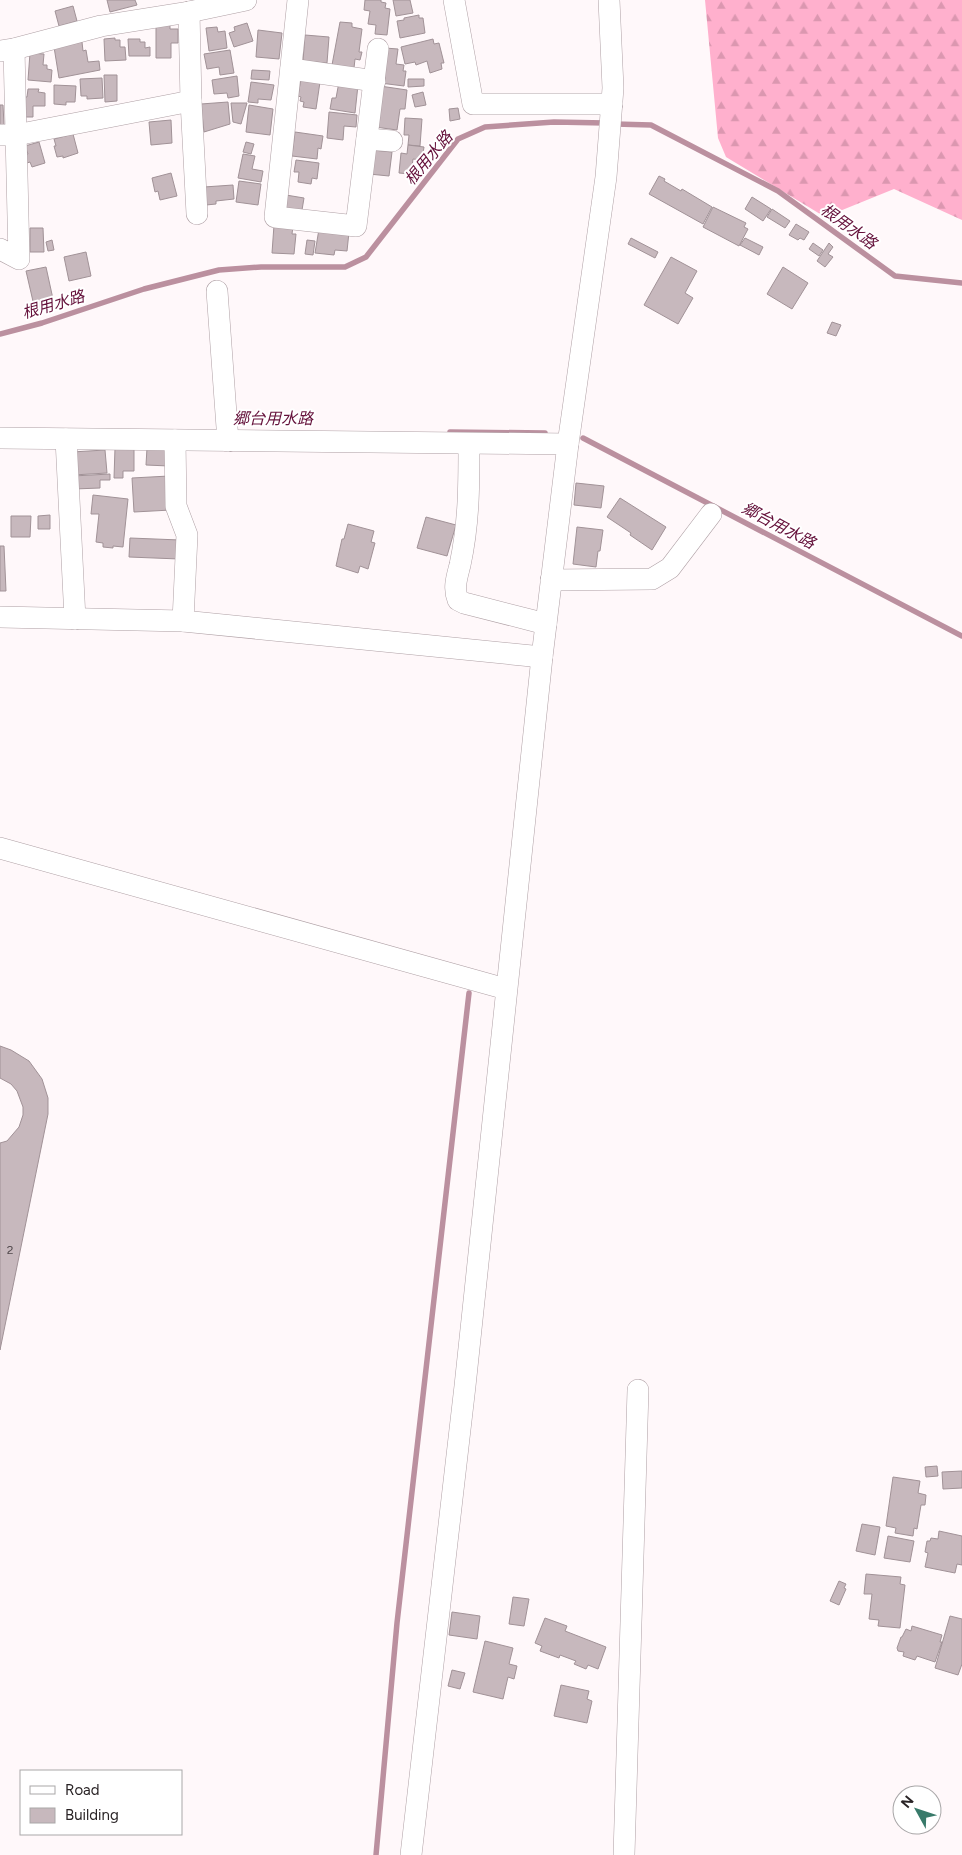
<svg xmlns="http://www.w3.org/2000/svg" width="962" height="1855" viewBox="0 0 962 1855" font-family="Figtree,'Noto Sans JP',sans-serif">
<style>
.forest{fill:url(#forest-firs)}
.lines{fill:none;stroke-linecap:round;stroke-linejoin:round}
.stream{stroke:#bb909f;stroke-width:5.5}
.building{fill:#c7b8bd;stroke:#a19297}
.minor-casing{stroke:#afa0a5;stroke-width:22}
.minor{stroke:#fff;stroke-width:21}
.labels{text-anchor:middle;stroke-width:4;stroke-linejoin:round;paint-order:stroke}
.number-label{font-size:12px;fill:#50484b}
.water-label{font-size:16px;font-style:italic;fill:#64103a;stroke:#fff}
</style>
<defs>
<pattern id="forest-firs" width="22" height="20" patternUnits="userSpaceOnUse" patternTransform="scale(1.25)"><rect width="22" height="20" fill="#ffb0cd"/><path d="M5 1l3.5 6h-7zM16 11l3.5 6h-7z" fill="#db97b0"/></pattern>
</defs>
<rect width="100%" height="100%" fill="#fff8fa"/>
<!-- forest -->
<path class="forest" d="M705,0h257v220l-68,-31 -69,28 -99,-60 -8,-19z"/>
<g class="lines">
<!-- stream -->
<g class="stream">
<path d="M615,124l36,1 127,66 117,85 67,7"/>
<path d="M0,334l42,-11 102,-34 75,-19 42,-3h84l21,-10 92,-118 27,-12 69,-5 51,1"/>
<path d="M450,432l95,1"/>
<path d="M583,438l379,198"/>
<path d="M376,1855l21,-232 72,-630"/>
</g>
</g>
<!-- building -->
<g class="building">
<path d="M107,0h28l2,5 -27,7z"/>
<path d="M365,0h16v2l5,1 -1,5 5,1 -3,26 -12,-1 1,-9 -8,-1 2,-13 -6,-1z"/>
<path d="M393,0h17l3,13 -17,3z"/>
<path d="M73,6l4,15 -18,5 -4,-15z"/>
<path d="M419,15v3h4l2,15 -25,5 -3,-17 7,-1v-2z"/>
<path d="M340,22l12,1v4l10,2 -3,23h3l-2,8 -5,-1 -1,9 -22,-3z"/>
<path d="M247,23l6,18 -19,6 -5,-14 6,-2 -1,-4z"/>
<path d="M156,24h14v5h8v14h-7v15h-15z"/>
<path d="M217,27l1,5 7,-1 2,17 -18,3 -3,-23z"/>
<path d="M258,30l24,3 -3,26 -23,-2z"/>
<path d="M305,35l24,2 -2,26 -24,-2z"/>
<path d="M115,38v2h5v7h5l1,13 -21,1 -1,-22z"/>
<path d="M128,39h12v3h5v6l5,-1v9h-21z"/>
<path d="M433,39l1,5 5,-1 5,20h-3l1,6 -12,4 -3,-12 -11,4 -1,-3 -10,2 -4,-17z"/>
<path d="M82,42l1,9 3,-1 2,12 11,-1 1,9 -41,8 -5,-31z"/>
<path d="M385,48l13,1 -2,15 8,1 -1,6h3l-2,15 -24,-3z"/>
<path d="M230,50l4,23 -14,2 -1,-8 -12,2 -3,-15z"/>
<path d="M30,53l14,1 -1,11h4v4l5,1 -1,12 -23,-2z"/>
<path d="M252,70l18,1 -1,9 -18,-1z"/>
<path d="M104,75h13v26l-12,1z"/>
<path d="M237,76l2,20 -11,2 -1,-5 -13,1 -2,-14z"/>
<path d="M102,78l1,20 -16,1v-3h-6l-1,-17z"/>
<path d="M301,79l19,3 -4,27 -13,-2 1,-5 -4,-1 1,-4 -3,-1z"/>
<path d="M408,79h16v7l-16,1z"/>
<path d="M251,82l23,3 -3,15 -13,-1v4l-10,-1z"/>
<path d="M339,82l19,3 -3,28 -25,-4 2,-11h4z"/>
<path d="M54,85l22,1 -1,16h-9v3l-12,-1z"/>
<path d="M380,86l27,4 -2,19h-5l-3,21 -22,-3z"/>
<path d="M28,89h11l-1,3 7,1v13h-12v11h-10v-20h4z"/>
<path d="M423,92l3,13 -11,2 -3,-12z"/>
<path d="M228,102l2,22 -26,8 -3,-28z"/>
<path d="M231,103h16l-6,21 -8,-2z"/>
<path d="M0,105h3l1,20h-4z"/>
<path d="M249,105l24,4 -3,26 -24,-3z"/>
<path d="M458,108l2,11 -10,2 -1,-12z"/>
<path d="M329,112l28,3 -1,12 -12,-1 -1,14 -16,-2z"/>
<path d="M405,118l17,1 -2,27 -12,-1 1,-10h-5z"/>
<path d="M171,120l1,23 -21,2 -2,-23z"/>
<path d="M295,132l28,4 -2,13 -3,-1 -1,11 -25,-3z"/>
<path d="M73,134l5,19 -15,5v-2l-6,1 -3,-11h2l-2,-7z"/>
<path d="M39,142l6,21 -13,4 -2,-5 -3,1 -3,-8 4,-1 -3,-8z"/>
<path d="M246,142l8,2 -3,10 -8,-2z"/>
<path d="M408,145l16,2 -2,13 -9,-1 -2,15 -12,-1 2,-20 6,1z"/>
<path d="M372,150l20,2 -3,24 -20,-2z"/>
<path d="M243,154l12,2 -3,13 11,2 -2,11 -23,-4z"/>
<path d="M296,160l23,3 -2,16 -5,-1 -1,6 -13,-2 1,-10h-5z"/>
<path d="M171,173l6,23 -17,4 -2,-9 -3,1 -3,-14z"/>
<path d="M659,176l6,3 -1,2 17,10 1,-2 30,18 -9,17 -54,-30z"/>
<path d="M239,181l22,3 -3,21 -22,-3z"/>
<path d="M233,185l1,14 -18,2v3l-10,1 -2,-18z"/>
<path d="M286,195l18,3 -2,12 -18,-2z"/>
<path d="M752,197l19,12 -8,12 -18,-12z"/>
<path d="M713,207l33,16 -2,4 4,2 -9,17 -36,-19z"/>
<path d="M772,209l18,12 -5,7 -18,-11z"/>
<path d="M796,224l13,8 -5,8 -4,-2 -2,2 -9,-5z"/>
<path d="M274,225l19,1 -1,8h4l-2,20 -22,-1z"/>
<path d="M30,228h13l1,24h-14z"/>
<path d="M319,229l30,3 -2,19 -12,-1 -1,5 -19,-2z"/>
<path d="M631,238l27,14 -3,6 -27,-14z"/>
<path d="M745,238l18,9 -4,8 -19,-10z"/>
<path d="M52,240l2,10 -6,1 -2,-9z"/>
<path d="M307,240l8,1 -2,14 -8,-1z"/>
<path d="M813,243l10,7 -4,6 -10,-7z"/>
<path d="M829,243l4,4 -5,7 5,3 -8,10 -8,-6z"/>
<path d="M86,252l5,24 -22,5 -5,-24z"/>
<path d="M671,257l26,14 -12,22 8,5 -15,26 -34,-19z"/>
<path d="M46,267l7,32 -6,2 1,6 -13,3 -9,-39z"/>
<path d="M783,267l25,16 -16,26 -25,-15z"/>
<path d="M832,322l9,3 -5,11 -9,-3z"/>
<path d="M115,448h19v23h-11v7h-9z"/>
<path d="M147,448l22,1v17l-23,-1z"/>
<path d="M105,450l2,23 -34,2 -1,-23z"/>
<path d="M110,474v6h-10v8l-26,1 -1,-13z"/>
<path d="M169,476l2,34 -37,2 -2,-34z"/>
<path d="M576,483l28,3 -3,22 -27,-3z"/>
<path d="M93,495l35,4 -5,48 -10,-1v2l-10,-1v-4l-7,-1 3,-28h-8z"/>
<path d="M620,498l46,29 -14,23 -22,-15 1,-2 -24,-16z"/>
<path d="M50,515v14h-12v-13z"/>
<path d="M11,516h20l-1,21h-19z"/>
<path d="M426,517l30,8 -9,31 -30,-8z"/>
<path d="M348,524l26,7 -3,11 4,1 -7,26 -8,-3 -2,7 -22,-7 6,-27h2z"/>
<path d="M577,527l26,3 -3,21h-2l-2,16 -23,-3z"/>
<path d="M130,538l50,2 -1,19 -50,-2z"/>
<path d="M0,546h4l2,45h-6z"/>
<path d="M0,1046l11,4 18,11 13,18 6,19v16l-48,236v-207l7,-2 12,-14 4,-12v-8l-6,-16 -6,-7 -11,-6z"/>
<path d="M937,1466l1,10 -12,1 -1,-10z"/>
<path d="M962,1471v17l-19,1 -1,-17z"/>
<path d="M893,1477l27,4 -2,12 8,2 -1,10h-4l-4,24 -3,-1 -1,8 -18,-3 1,-5 -10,-2z"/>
<path d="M862,1524l18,3 -5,28 -19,-4z"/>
<path d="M939,1531l23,5v29l-5,-1 -2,9 -30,-6 3,-14 -3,-1 2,-11h3l1,-3 7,1z"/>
<path d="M888,1536l26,5 -4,21 -26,-4z"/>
<path d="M866,1574l35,3 -1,7 5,1 -5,43 -22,-2 1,-6 -10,-1 3,-25h-8z"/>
<path d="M839,1581l7,3 -2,4 2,1 -7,16 -9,-4z"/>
<path d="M513,1597l16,2 -5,27 -15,-2z"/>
<path d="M452,1612l28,4 -3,23 -28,-4z"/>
<path d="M950,1616l12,3v45l-4,11 -23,-7z"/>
<path d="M545,1618l22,8 -2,5 41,16 -8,22 -10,-4 -2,4 -12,-5 2,-3 -16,-6 -1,3 -19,-7 2,-5 -7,-3z"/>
<path d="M912,1626l30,9 -2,7h2l-7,20 -18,-6 -2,4 -12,-4 1,-4 -6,-1 -1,-3 4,-11h1l4,-8 5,2z"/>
<path d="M485,1641l28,7 -4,16 8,2 -3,13 -6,-2 -5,22 -30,-7z"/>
<path d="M452,1670l13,3 -5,16 -12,-3z"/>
<path d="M561,1685l28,6 -2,8 5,2 -5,22 -33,-7z"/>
</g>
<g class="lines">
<defs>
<g id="minor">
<path d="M298,0l-23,217 81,9 22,-177"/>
<path d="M454,0l19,104h139"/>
<path d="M0,51l14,-2 87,-23 88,-14 57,-12"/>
<path d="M291,69l84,12"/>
<path d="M191,101l6,113"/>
<path d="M0,135h16l175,-34 -2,-89"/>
<path d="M367,139l25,2"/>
<path d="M0,249l19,10 -5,-210"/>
<path d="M217,291l11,150"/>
<path d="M0,438l568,6"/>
<path d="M66,439l9,180"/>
<path d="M175,440l1,66 11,29 -4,86"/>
<path d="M469,444c0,43 0,79 -9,121 -3,12 -7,23 -2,35l6,3 82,21"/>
<path d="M551,580l101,-1 18,-11 41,-54"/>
<path d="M0,617l183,4 359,36"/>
<path d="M0,848l506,141"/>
<path d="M411,1855l54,-469 77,-729 26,-213 38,-267 7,-89 -4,-88"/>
<path d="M624,1855l14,-465"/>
</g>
</defs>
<!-- minor casing -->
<use href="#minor" class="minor-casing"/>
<!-- minor -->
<use href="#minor" class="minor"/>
</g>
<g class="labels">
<!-- number labels -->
<g class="number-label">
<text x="10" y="1254">2</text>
</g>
<!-- water labels -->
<g class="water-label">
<text transform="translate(428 158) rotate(-50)" y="6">根用水路</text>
<text transform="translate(849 226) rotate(36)" y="6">根用水路</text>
<text transform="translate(53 304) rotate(-16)" y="6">根用水路</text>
<text x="273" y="424">郷台用水路</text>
<text transform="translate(779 525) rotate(28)" y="6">郷台用水路</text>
</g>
</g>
<!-- legend -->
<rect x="20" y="1770" width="162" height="65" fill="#ffffff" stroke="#a9a7a8"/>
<rect x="30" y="1786" width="25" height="8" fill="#ffffff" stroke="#a9a7a8"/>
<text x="65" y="1795" font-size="15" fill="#292325">Road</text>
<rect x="30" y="1808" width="25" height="15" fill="#c7b8bd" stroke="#a9a7a8"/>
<text x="65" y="1820" font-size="15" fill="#292325">Building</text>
<!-- north arrow -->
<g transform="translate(917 1810) rotate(310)"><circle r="24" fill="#ffffff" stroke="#a9a7a8"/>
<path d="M0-4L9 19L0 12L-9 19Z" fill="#387a6a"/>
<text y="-8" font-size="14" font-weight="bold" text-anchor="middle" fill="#292325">N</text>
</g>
</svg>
